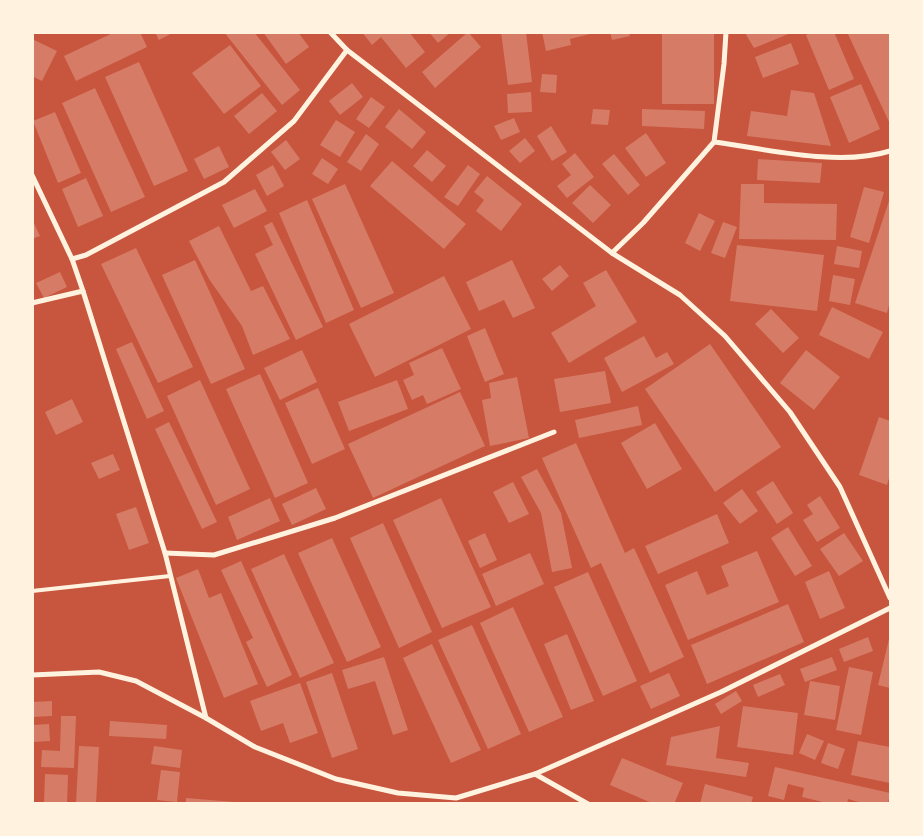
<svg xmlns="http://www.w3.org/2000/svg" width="923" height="836" viewBox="0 0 923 836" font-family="'Golos Text',sans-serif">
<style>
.building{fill:#d67c66}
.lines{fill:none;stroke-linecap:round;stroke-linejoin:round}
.service{stroke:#fff3e0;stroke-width:4}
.minor{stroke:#fff3e0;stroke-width:5}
</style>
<rect width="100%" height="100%" fill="#c8553d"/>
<!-- building -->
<g class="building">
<path d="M115,32h25l7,15 -71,34 -12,-25z"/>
<path d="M155,32h19l-15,8z"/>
<path d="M224,32h30l46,58 -18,15z"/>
<path d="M263,32h35l11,15 -23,17z"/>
<path d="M362,32h47l16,20 -19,16 -25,-31 -9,8z"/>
<path d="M429,32h22l-13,11z"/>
<path d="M468,32l13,15 -46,41 -13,-16z"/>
<path d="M501,32h25l6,50 -24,3z"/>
<path d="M542,32h52v1l-24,6 1,6 -25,6z"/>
<path d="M610,32h19l1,4 -18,4z"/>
<rect x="662" y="32" width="52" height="72"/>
<path d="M812,32h22l20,47 -25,11 -23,-55z"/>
<path d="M847,32h43v92z"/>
<path d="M745,33h46l-37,15z"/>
<path d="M32,39l25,12 -15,30 -10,-5z"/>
<path d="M791,43l8,21 -36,14 -8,-21z"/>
<path d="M230,45l31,41 -37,28 -32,-41z"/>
<path d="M139,62l49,109 -34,15 -49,-109z"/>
<path d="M542,74l15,1 -1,18 -16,-1z"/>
<path d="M352,83l11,14 -23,18 -11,-14z"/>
<path d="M861,84l19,45 -31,14 -19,-46z"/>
<path d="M95,88l50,109 -34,15 -49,-109z"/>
<path d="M791,90l23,3 17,53 -84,-10 4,-25 36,5z"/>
<path d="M531,92l1,20 -24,1 -1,-19z"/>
<path d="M262,93l15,18 -28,23 -15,-18z"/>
<path d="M371,97l14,10 -16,21 -13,-9z"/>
<path d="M399,109l27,23 -14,17 -27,-22z"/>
<path d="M593,109l17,1 -2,15 -17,-1z"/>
<path d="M642,109l63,2 -1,18 -62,-3z"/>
<path d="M55,112l26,61 -23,10 -25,-62z"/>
<path d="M514,118l6,14 -19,8 -7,-14z"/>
<path d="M336,120l19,12 -15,25 -20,-12z"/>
<path d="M551,126l16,26 -15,9 -15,-25z"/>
<path d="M646,133l20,30 -20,14 -21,-29z"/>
<path d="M366,134l13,10 -18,27 -14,-9z"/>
<path d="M525,138l10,13 -15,12 -11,-12z"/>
<path d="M286,140l14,19 -15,11 -14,-18z"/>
<path d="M219,146l10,21 -25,12 -10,-20z"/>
<path d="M427,150l19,16 -14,16 -19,-16z"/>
<path d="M575,153l19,24 -27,21 -10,-12 14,-11 -9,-11z"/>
<path d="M614,154l26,31 -12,10 -26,-31z"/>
<path d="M322,158l16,11 -10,15 -16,-10z"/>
<path d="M758,159l64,4 -2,20 -63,-3z"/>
<path d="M392,161l74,63 -22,25 -74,-63z"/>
<path d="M273,165l11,21 -17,10 -11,-21z"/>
<path d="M468,165l12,9 -22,32 -14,-9z"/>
<path d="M487,176l35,28 -21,27 -25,-20 8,-11 -10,-8z"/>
<path d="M86,178l17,38 -25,11 -16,-38z"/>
<path d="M345,184l49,109 -33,15 -49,-109z"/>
<path d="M741,184h23v19l73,1 -1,36 -97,-1z"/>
<path d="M590,185l21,20 -18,18 -21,-20z"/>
<path d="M864,187l20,5 -15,51 -19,-6z"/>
<path d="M255,189l12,22 -33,17 -12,-23z"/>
<path d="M890,198v103l-3,12 -32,-10z"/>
<path d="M307,200l47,110 -28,13 -47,-110z"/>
<path d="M699,213l16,8 -15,30 -15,-8z"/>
<path d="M32,219l8,17 -8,3z"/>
<path d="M272,222l51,105 -27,13 -41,-86 18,-9 -9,-19z"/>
<path d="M723,222l14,5 -12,31 -14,-5z"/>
<path d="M219,226l32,65 12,-5 27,53 -37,16 -11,-29 -33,-47 -20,-38z"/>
<path d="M737,245l87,10 -7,56 -87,-10z"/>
<path d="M837,246l25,5 -3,17 -25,-4z"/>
<path d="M136,248l57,119 -35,16 -57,-119z"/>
<path d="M195,260l50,109 -34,15 -49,-109z"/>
<path d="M512,260l23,48 -22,10 -9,-18 -25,11 -13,-29z"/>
<path d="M560,265l9,11 -17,15 -10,-12z"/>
<path d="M606,270l31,52 -68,41 -18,-30 45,-27 -13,-23z"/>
<path d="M60,272l7,15 -23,11 -8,-15z"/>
<path d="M833,275l22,4 -5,26 -21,-4z"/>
<path d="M444,276l27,53 -96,48 -26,-53z"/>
<path d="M832,307l51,25 -14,27 -50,-24z"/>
<path d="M771,309l28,29 -16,15 -28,-29z"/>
<path d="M485,328l19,46 -19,8 -18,-46z"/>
<path d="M644,336l12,22 11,-6 7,12 -52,28 -18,-34z"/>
<path d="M132,342l32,69 -17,8 -31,-70z"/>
<path d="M710,344l71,103 -66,45 -70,-103z"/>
<path d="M442,348l19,41 -34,15 -4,-9 -11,5 -9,-20 11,-5 -5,-12z"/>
<path d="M302,350l15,32 -37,18 -16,-32z"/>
<path d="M806,350l34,27 -26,33 -34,-27z"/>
<path d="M605,371l6,32 -51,9 -6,-33z"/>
<path d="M260,374l48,109 -33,15 -49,-109z"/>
<path d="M517,377l12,61 -39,8 -8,-46 9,-2 -2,-15z"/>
<path d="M200,380l50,109 -34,16 -49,-109z"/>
<path d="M397,380l11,29 -59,22 -11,-29z"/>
<path d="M318,388l27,61 -33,15 -27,-61z"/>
<path d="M460,392l25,54 -112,52 -25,-54z"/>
<path d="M72,399l11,23 -27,13 -11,-23z"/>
<path d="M638,406l4,19 -63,13 -4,-18z"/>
<path d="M879,417l11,4v54l-3,10 -28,-10z"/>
<path d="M169,422l48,100 -15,7 -47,-100z"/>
<path d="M655,423l27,46 -35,20 -26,-46z"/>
<path d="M576,443l49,110 9,-5 50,109 -34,16 -49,-110 -10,5 -49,-110z"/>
<path d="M113,454l7,16 -21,9 -8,-16z"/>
<path d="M537,469l24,44 11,55 -20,4 -11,-59 -20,-36z"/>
<path d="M773,481l20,32 -16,11 -21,-32z"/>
<path d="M513,482l16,32 -20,9 -16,-31z"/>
<path d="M316,488l10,21 -34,16 -10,-21z"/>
<path d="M742,489l16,22 -18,13 -17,-21z"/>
<path d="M820,496l20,32 -23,14 -14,-22 10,-6 -6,-9z"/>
<path d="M270,498l10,23 -43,19 -9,-23z"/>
<path d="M441,498l50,109 -49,21 -49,-108z"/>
<path d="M136,507l13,36 -20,7 -13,-36z"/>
<path d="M717,514l12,29 -71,31 -13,-28z"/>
<path d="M383,523l49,109 -33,16 -49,-110z"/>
<path d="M788,527l24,39 -17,10 -24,-38z"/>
<path d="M485,533l12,27 -17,8 -12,-27z"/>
<path d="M844,533l19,28 -24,15 -19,-27z"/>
<path d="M332,538l49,109 -34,15 -49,-109z"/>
<path d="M757,551l22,51 -91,38 -23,-55 32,-14 10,24 22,-9 -8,-20z"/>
<path d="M530,553l14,31 -48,22 -14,-32z"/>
<path d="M284,554l50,109 -34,15 -49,-109z"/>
<path d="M241,561l51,114 -25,12 -21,-45 7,-4 -32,-68z"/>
<path d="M198,569l11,29 12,-5 37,91 -34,14 -48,-120z"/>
<path d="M829,571l16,37 -25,11 -15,-37z"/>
<path d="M588,572l49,109 -34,15 -49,-109z"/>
<path d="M788,604l16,38 -97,42 -16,-39z"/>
<path d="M513,607l50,110 -34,15 -49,-109z"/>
<path d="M472,625l49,109 -33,15 -50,-109z"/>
<path d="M567,634l27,67 -23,9 -27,-66z"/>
<path d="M890,635v53l-12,-3z"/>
<path d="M868,637l5,14 -29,11 -5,-13z"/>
<path d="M432,644l49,106 -30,13 -48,-105z"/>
<path d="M384,657l24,73 -15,5 -18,-54 -27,8 -6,-19z"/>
<path d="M832,657l5,13 -32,12 -5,-13z"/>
<path d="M849,667l24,5 -12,63 -25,-5z"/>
<path d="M332,673l26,76 -26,9 -26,-76z"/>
<path d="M669,673l11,23 -29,13 -11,-23z"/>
<path d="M780,674l5,11 -27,12 -5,-12z"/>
<path d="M810,681l30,5 -5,34 -31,-5z"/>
<path d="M300,683l18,50 -28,10 -7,-20 -22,8 -11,-30z"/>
<path d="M736,691l6,10 -21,13 -6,-10z"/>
<path d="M52,701v15l-20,1v-15z"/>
<path d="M743,706l55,7 -5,42 -56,-8z"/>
<path d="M61,716h15l-2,52 -33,-1 1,-17 18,1z"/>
<path d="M110,721l57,4 -1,14 -57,-3z"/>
<path d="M49,724l1,17 -18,1v-17z"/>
<path d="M720,726l-4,32 33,5 -3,14 -80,-12 5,-28z"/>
<path d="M807,734l17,7 -9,19 -16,-7z"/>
<path d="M858,741l32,6v36l-39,-8z"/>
<path d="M828,743l17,6 -7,20 -17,-6z"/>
<path d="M79,746l20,1 -3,57h-20z"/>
<path d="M154,746l28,4 -2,18 -29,-4z"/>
<path d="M622,758l61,25 -9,21h-20l-44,-19z"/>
<path d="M775,767l115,26 -2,11h-22l-18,-5 -1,5h-16l-29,-7 2,-9 -16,-4 -4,16 -16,-4z"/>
<path d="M161,770l19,2 -3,30 -20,-2z"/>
<path d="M45,774l23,1 -1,29h-23z"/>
<path d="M705,784l48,13 -2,7h-51z"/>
<path d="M186,798l48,4v2h-48z"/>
</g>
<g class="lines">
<!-- service -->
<path class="service" d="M32,591l138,-15"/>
<!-- minor -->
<g class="minor">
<path d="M330,32l17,18 265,203 68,42 45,41 65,76 50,75 50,111"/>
<path d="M714,142c53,7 125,25 176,9"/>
<path d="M32,175l40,84 11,32 82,262 41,165"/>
<path d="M612,253l31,-30 71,-81 10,-78 2,-32"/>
<path d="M72,259l14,-4 138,-73 70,-61 53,-71"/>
<path d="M32,303l51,-12"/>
<path d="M165,553l49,2 121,-37 219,-86"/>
<path d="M32,675l67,-3 37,9 70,37 49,29 81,32 62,14 58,5 79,-24 186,-82 169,-84"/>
<path d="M535,774l53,30"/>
</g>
</g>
<!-- border -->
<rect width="923" height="836" fill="none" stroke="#fff3e0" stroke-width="68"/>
</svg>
